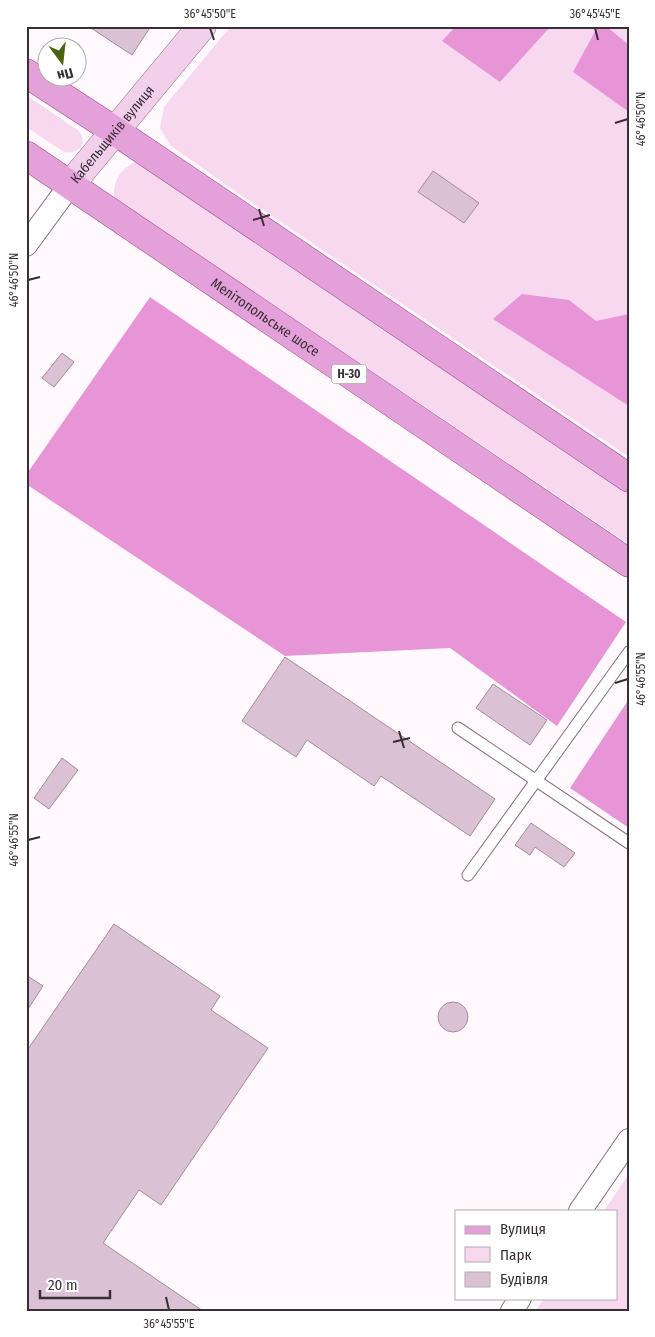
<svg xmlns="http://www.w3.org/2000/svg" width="655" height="1337" viewBox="0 0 655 1337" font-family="'Fira Sans Condensed',sans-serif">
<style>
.green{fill:#f7d8ef}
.forest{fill:#e895d7}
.building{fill:#dbc1d4;stroke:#a48b9e}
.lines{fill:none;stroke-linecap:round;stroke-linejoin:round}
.lane-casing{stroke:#866e80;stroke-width:13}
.street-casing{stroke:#866e80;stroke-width:24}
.secondary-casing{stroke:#866e80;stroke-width:29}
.primary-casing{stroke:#9c508e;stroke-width:29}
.lane{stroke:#fff;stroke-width:11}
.street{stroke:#fff;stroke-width:22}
.secondary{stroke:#f2d0ec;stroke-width:28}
.primary{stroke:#e4a0d8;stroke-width:28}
.ticks{fill:none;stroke:#392f36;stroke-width:2}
.labels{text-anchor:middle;stroke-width:4.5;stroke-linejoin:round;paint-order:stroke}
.shield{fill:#fff;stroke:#746d72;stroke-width:1}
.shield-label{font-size:12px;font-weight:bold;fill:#392f36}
.street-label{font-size:14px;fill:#392f36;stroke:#fff}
.neatline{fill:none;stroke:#392f36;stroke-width:2}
.ticks-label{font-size:12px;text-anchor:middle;fill:#392f36}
</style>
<rect width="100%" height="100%" fill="#fff9fd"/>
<!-- green -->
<g class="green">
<path d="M231,26h398v431l-400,-270 -59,-42 -10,-17 4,-21z"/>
<path d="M26,95l53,36c9,12 0,24 -15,21l-38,-25z"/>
<path d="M136,162l493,332v50l-515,-346c-1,-18 6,-29 22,-36z"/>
<path d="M629,1174v137h-93l8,-13h72v-87h-12z"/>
</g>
<!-- forest -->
<g class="forest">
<path d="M456,26h95l-51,56 -58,-41z"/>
<path d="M598,26h8l23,19v67l-56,-40z"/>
<path d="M522,294l47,6 27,21 33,-7v92l-136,-87z"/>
<path d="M150,297l476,325 -69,104 -107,-78 -165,8 -259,-172v-9z"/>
<path d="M629,699v129l-59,-40z"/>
</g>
<!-- building -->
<g class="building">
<path d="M88,26h63l-19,29z"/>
<path d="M433,171l46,32 -15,20 -46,-31z"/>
<path d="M62,353l12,9 -20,25 -12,-9z"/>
<path d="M285,657l210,142 -25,37 -89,-60 -7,10 -67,-46 -11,17 -54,-36z"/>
<path d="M493,684l54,36 -17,25 -54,-37z"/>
<path d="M62,758l16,12 -29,39 -15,-11z"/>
<path d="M531,823l44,30 -11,14 -29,-20 -5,8 -15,-10z"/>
<path d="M114,924l106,72 -9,14 57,38 -107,157 -22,-15 -36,53 100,68h-177v-259z"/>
<path d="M26,975l17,11 -17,26z"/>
<circle cx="453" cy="1017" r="15"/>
</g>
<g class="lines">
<defs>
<g id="lane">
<path d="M458,728l171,115"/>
<path d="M468,875l161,-223"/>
</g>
<g id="street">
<path d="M26,245l44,-60"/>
<path d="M580,1211l49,-71"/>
<path d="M512,1311l8,-13"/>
</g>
<g id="secondary">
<path id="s1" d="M70,185l132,-159"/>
</g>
<g id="primary">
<path d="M26,73l89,58 514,347"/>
<path id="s2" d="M26,155l603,408"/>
</g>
</defs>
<!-- lane casing -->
<use href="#lane" class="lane-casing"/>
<!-- street casing -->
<use href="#street" class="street-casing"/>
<!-- secondary casing -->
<use href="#secondary" class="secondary-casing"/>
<!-- primary casing -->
<use href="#primary" class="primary-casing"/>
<!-- lane -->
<use href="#lane" class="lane"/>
<!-- street -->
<use href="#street" class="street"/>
<!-- secondary -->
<use href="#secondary" class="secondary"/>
<!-- primary -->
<use href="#primary" class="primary"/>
</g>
<!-- ticks -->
<path class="ticks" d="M210,28l4,12M595,28l3,12M615,123l13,-4M259,209l5,17M253,220l17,-5M28,280l12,-3M615,683l13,-4M399,731l5,17M393,742l17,-4M28,840l12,-3M166,1297l3,13"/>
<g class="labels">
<!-- shield labels -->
<rect class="shield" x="331.5" y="364.5" width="35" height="19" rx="4"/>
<g class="shield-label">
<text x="349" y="378">Н-30</text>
</g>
<!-- street labels -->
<g class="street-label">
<text dy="5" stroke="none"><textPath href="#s1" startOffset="66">Кабельщиків вулиця</textPath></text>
<text dy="5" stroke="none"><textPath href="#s2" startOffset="289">Мелітопольське шосе</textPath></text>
</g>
</g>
<!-- border -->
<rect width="655" height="1337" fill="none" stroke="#ffffff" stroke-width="55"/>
<!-- legend -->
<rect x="455" y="1210" width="162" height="90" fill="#ffffff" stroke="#b0acaf"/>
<rect x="465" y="1226" width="25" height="8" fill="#e4a0d8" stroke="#b0acaf"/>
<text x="500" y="1234" font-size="15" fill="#392f36">Вулиця</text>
<rect x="465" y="1247" width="25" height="15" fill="#f7d8ef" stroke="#b0acaf"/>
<text x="500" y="1260" font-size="15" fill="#392f36">Парк</text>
<rect x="465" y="1272" width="25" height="15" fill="#dbc1d4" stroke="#b0acaf"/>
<text x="500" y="1284" font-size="15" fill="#392f36">Будівля</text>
<!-- north arrow -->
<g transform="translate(62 62) rotate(165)"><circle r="24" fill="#ffffff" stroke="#b0acaf"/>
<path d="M0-4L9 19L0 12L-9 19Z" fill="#4b620f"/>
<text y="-8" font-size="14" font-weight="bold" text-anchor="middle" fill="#392f36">Пн</text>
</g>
<!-- scale -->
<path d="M40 1290v8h70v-8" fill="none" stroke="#392f36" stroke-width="2.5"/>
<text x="48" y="1290" font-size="15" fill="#392f36" stroke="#ffffff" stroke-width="4" paint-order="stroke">20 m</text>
<rect x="28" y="28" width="600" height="1282" class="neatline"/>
<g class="ticks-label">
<text x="210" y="18">36°45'50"E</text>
<text x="595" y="18">36°45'45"E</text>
<text transform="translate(641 119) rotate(-90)" y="4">46°46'50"N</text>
<text transform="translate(14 280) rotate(-90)" y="4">46°46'50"N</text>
<text transform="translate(641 679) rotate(-90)" y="4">46°46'55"N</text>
<text transform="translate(14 840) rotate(-90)" y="4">46°46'55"N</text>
<text x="169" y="1328">36°45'55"E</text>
</g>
</svg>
